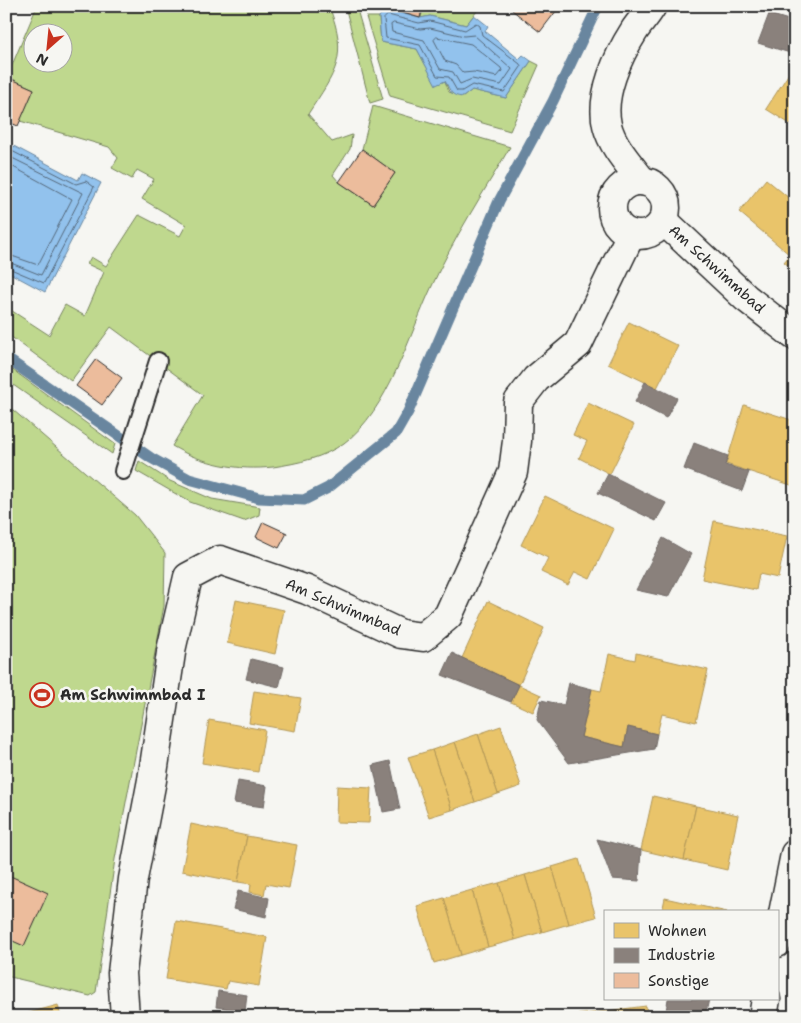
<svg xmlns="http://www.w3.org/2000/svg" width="801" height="1023" viewBox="0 0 801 1023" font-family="'Shantell Sans',sans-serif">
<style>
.green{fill:#bfd88e;stroke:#75825c;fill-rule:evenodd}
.water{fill:#92c2ed;stroke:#69869f}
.homes{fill:#e9c46a;stroke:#b09657}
.industry{fill:#8a817c;stroke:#6e6764}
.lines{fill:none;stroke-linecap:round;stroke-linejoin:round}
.shore{stroke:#546779;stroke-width:1}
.stream{stroke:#69869f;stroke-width:11}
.building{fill:#ecbc9c;stroke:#2b2b2b}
.lane-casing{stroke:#2b2b2b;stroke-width:20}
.street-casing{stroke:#2b2b2b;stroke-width:31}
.secondary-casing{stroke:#2b2b2b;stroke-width:31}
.lane{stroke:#f6f6f2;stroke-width:16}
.street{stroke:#f6f6f2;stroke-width:28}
.secondary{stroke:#f6f6f2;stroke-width:28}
.labels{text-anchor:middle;stroke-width:5;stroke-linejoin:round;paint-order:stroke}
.street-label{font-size:15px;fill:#2b2b2b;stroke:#f6f6f2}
.poi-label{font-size:15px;font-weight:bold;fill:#2b2b2b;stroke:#f6f6f2;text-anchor:start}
</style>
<rect width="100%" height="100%" fill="#f6f6f2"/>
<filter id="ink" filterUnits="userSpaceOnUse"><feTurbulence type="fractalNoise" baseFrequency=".02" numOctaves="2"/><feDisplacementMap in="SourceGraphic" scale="10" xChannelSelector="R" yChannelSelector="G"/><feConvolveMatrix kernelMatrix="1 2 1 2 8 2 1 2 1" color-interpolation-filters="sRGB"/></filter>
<g filter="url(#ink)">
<!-- green -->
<g class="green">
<path d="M37,6h292c20,52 7,65 -21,108l24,28 20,-7 -2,14 -17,26 6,7 34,23 22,-32 -33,-24 11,-43 137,41c-26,45 -57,92 -78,139 -22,47 -44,125 -88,157 -21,15 -45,20 -71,24 -34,4 -71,-3 -101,-21l31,-51 -92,-68 -40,54 -65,-48v-26l43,28 16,-30 20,11 19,-44 -17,-8 4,-7 15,9 33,-51 41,21 6,-11 -44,-26 12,-20 -17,-9 -5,9 -20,-11 6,-10 -9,-11 -89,-26 14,-32 -27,-12zM32,32h30v30h-30z"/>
<path d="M345,6h15l-2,7 25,86 -13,4z"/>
<path d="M423,6h58l-15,19 -36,-9 -9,2z"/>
<path d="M366,17h13l2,25 36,7 19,35 9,-3 4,11 14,5 9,-7 34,8 25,-37 8,4 -29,66 -120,-35z"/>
<path d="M6,365l109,79 -3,10 -106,-74z"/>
<path d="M6,404l129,111 30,38 -1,53 -49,253 -19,133 -6,4 -84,-20z"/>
<path d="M139,461l31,20 42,18 48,8 -1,8 -15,6 -54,-19 -54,-31z"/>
</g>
<!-- water -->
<g class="water">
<path d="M385,9l35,9 10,-2 36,9 8,-10 14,11 -3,5 34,28 4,-4 8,6 -25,37 -34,-8 -9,7c-13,-1 -12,-6 -18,-16l-9,4 -19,-36 -36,-7 -2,-25z"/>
<path d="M6,142l72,38 4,-7 19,10 -56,109 -39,-21z"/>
</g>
<!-- homes -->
<g class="homes">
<path d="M795,64v63l-29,-18z"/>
<path d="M766,179l29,24v46l-5,6 -51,-43z"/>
<path d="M795,249v22l-11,-9z"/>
<path d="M629,322l49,24 -21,42 -49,-24z"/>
<path d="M588,403l46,22 -24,49 -31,-16 8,-17 -14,-6z"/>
<path d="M744,405l51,16 -1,65 -68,-22z"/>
<path d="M545,496l69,33 -24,50 -15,-7 -7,13 -27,-13 7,-14 -27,-13z"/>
<path d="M714,521l73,15 -9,42 -19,-4 -3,16 -54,-11z"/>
<path d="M236,600l48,10 -9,44 -48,-11z"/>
<path d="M488,601l56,27 -25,57 -57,-27z"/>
<path d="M636,653l72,17 -12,52 -34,-8 -5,20 -29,-7 -4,20 -43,-10 11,-48 9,2 8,-37 26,6z"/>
<path d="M519,685l22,10 -8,17 -22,-10z"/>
<path d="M254,691l47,7 -6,33 -46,-8z"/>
<path d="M209,720l56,10 -7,42 -56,-9z"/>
<path d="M501,726l20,60 -23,8 -20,-60z"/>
<path d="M478,734l20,60 -23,8 -20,-60z"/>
<path d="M455,742l20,60 -23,8 -20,-60z"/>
<path d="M432,750l20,60 -23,7 -21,-60z"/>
<path d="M337,786l34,2 -2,35 -33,-1z"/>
<path d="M653,796l43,10 -12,54 -43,-10z"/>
<path d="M696,806l42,9 -11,55 -43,-10z"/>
<path d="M191,824l56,12 -9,46 -56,-11z"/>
<path d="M247,836l50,9 -8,43 -23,-4 -2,11 -14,-3 1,-8 -13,-2z"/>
<path d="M579,859l17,58 -27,7 -17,-57z"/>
<path d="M552,867l17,57 -27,8 -17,-57z"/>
<path d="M525,875l17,57 -27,8 -16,-57z"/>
<path d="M499,883l16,57 -27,7 -16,-57z"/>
<path d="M472,890l16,57 -27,8 -17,-57z"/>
<path d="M444,898l17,57 -27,8 -17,-57z"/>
<path d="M665,898l62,14h-65z"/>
<path d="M176,921l91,16 -8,49 -31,-5 -2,8 -60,-10z"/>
<path d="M58,1005l3,12h-47z"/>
<path d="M646,1006l2,11h-33v-7z"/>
<path d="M615,1010v7h-32v-3z"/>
<path d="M583,1014v3h-27z"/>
</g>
<!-- industry -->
<g class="industry">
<path d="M769,14l26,8v17l-5,14 -32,-10z"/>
<path d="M645,382l32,16 -11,20 -31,-16z"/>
<path d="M694,443l34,13 -3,9 24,7 -7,19 -58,-22z"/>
<path d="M608,474l58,29 -10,18 -58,-28z"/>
<path d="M663,538l28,16 -23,43 -32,-7z"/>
<path d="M452,653l67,32 -8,17 -69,-27z"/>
<path d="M251,659l33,8 -5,20 -33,-8z"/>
<path d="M569,683l23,6 -11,48 43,10 4,-20 29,7 -3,15 -85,14 -32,-43 4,-20 23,5z"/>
<path d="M390,761l10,48 -17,3 -10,-47z"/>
<path d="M238,781l29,5 -3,21 -30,-4z"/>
<path d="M597,839l44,11 -2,31 -27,-2z"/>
<path d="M238,891l31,7 -3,19 -33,-8z"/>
<path d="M218,991l29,4 -2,16 -29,-4z"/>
<path d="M668,999h41l-4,18h-40z"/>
</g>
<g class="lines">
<!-- shore -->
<g class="shore">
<path d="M388,15l31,8 11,-2 35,9 11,-7 4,3 2,9 38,29 1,3 -17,25 -32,-7 -10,6h-5l-8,-14 -12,-1 -17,-31 -34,-7 -2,-19z"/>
<path d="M394,23l26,6 10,-1 34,8 10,-1 38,34 -11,16 -29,-6 -12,5 -7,-12 -13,-3 -16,-29 -32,-8 -1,-7z"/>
<path d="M437,37l34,7 30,24 1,3 -5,6 -23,-5 -11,1 -7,-8 -11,-4 -11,-21z"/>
<path d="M6,148l70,36 10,-3 8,6 -50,96 -38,-16"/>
<path d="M6,155l77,38 -42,82 -35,-14"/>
<path d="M6,163l66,36 -34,66 -32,-11"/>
</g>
<!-- stream -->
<path class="stream" d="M6,358l145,100 38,21 70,19 45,2 24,-12 68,-55 12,-21 91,-211 54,-100 45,-95"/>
</g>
<!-- building -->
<g class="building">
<path d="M379,6h44l-3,12z"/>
<path d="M515,6h45l-20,26 -28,-22z"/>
<path d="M7,77l27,12 -16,37 -12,-5z"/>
<path d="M362,149l33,24 -22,32 -34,-23z"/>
<path d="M96,359l26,19 -20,27 -26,-19z"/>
<path d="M263,522l24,11 -8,15 -23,-11z"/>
<path d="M6,874l42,19 -24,53 -18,-8z"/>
</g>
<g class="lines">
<defs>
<path id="lane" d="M123,471l35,-110"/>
<g id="street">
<circle cx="639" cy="208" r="27"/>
<path d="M642,181c-13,-17 -30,-35 -35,-56 -7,-30 11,-69 27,-94 6,-9 13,-16 18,-25"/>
<path d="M664,221l82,77 49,38"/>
<path d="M125,1017l-3,-44 11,-94 19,-99 20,-134 16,-69 32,-17 87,30 94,44 22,3 25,-21 65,-144 4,-31 1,-39 18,-23 42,-35 53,-110"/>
</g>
<g id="secondary">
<path d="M777,943l18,-89"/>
<path d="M763,1017l3,-18"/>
</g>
</defs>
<!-- lane casing -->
<use href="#lane" class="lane-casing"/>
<!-- street casing -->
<use href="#street" class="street-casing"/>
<!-- secondary casing -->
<use href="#secondary" class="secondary-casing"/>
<!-- lane -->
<use href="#lane" class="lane"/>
<!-- street -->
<use href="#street" class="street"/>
<!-- secondary -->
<use href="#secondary" class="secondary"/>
</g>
</g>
<!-- icons -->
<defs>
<symbol id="stadium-ring" viewBox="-11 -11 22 22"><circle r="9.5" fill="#f6f6f2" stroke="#c8321e" stroke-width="1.5"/><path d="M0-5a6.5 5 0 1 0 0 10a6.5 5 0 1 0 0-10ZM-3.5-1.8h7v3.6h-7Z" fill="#c8321e"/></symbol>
</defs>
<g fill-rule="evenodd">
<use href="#stadium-ring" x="28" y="681" width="28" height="28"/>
</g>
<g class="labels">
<!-- street labels -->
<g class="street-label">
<text transform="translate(717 269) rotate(42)" y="5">Am Schwimmbad</text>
<text transform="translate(343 607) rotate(23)" y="5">Am Schwimmbad</text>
</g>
<!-- poi labels -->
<g class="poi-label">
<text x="60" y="700">Am Schwimmbad I</text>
</g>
</g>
<!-- margin -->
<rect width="801" height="1023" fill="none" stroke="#f6f6f2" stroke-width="25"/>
<rect x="12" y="12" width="776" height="998" fill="none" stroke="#2b2b2b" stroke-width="2" filter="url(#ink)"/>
<!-- legend -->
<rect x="604" y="910" width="175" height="90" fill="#f6f6f2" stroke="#a5a5a2"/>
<rect x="614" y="923" width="25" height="15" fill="#e9c46a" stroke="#a5a5a2"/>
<text x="648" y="936" font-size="15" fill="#2b2b2b">Wohnen</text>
<rect x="614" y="948" width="25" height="15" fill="#8a817c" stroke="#a5a5a2"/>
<text x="648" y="960" font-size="15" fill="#2b2b2b">Industrie</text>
<rect x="614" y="973" width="25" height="15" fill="#ecbc9c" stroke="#a5a5a2"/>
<text x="648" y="986" font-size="15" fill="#2b2b2b">Sonstige</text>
<!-- north arrow -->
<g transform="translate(48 48) rotate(207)"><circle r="24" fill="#f6f6f2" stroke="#a5a5a2"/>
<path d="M0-4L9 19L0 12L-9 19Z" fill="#c8321e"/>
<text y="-8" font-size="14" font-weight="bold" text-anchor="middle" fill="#2b2b2b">N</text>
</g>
</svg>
